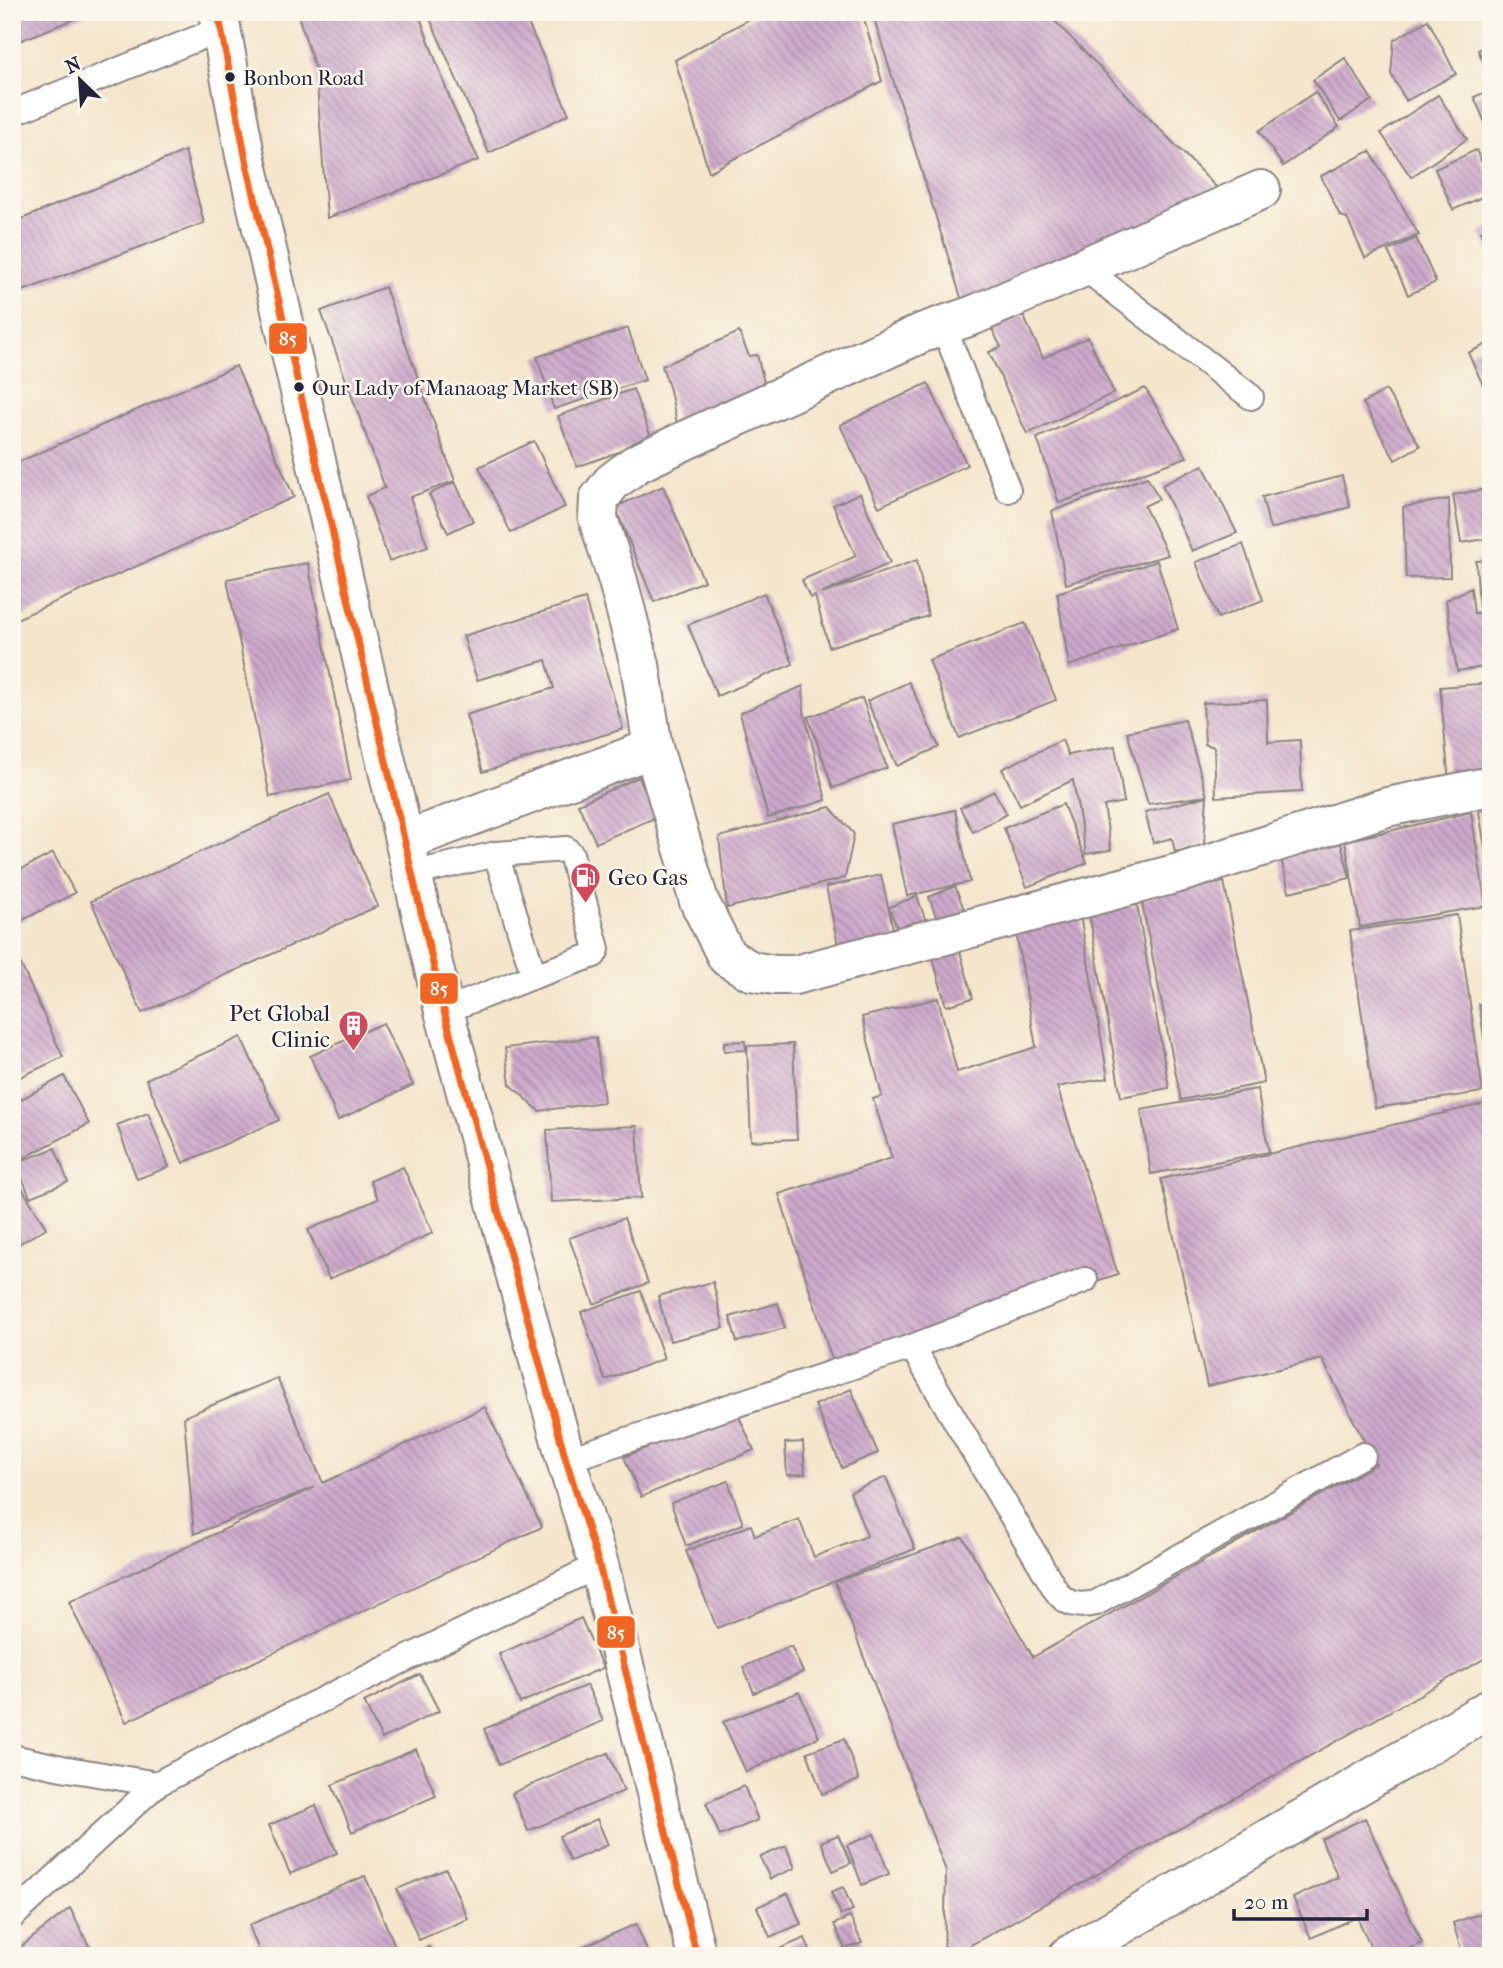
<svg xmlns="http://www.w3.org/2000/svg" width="1503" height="1968" viewBox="0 0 1503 1968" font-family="'IM FELL French Canon',serif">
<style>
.building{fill:url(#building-back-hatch)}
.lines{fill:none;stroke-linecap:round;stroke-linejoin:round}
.service-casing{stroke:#8b8483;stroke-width:28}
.minor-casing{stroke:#8b8483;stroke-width:42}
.secondary-casing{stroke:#8b8483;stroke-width:42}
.service{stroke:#fff;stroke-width:24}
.minor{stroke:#fff;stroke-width:38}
.secondary{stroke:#fff;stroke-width:38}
.bus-1-casing{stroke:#fbf7ec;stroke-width:12}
.bus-1{stroke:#f26522;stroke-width:7}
.bus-dot{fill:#22223b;stroke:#fbf7ec;stroke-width:2.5}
.labels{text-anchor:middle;stroke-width:5;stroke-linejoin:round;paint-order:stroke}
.bus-label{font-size:21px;fill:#22223b;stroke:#fbf7ec;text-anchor:start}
.poi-label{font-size:23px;fill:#22223b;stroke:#fbf7ec;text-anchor:start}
.line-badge{stroke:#fbf7ec;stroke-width:2.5}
.badge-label{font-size:19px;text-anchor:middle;font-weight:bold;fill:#fff}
</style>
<defs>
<pattern id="building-back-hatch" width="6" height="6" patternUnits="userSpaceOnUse" patternTransform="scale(1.75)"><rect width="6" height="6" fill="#cda9cb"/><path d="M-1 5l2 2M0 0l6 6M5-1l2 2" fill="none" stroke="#a689a6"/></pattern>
</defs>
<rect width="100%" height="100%" fill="#fbf7ec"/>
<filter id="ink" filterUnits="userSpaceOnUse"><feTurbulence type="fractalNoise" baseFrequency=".0143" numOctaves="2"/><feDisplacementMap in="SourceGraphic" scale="14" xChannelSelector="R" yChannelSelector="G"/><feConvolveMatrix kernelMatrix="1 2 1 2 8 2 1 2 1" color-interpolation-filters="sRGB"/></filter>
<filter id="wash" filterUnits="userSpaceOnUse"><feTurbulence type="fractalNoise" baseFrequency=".00686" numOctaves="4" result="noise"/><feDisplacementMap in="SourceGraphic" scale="28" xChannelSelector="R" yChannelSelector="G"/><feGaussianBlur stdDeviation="1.57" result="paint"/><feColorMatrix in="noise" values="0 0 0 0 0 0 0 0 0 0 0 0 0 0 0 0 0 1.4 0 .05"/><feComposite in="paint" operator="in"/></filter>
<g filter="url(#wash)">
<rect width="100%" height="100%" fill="#f4e5cb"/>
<g id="blocks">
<!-- building -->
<g class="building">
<path d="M12,12h80l-80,32z"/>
<path d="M297,12h121l35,95 26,53 -152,58 -11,-147z"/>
<path d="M427,12h96l46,102 -80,39z"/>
<path d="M762,12h100l20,69 -173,91 -34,-112z"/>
<path d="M872,12h174l173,178 -256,114z"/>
<path d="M1428,20l28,54 -50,27 -15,-27 3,-34z"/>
<path d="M1491,44v34l-13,-28z"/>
<path d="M1345,58l27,42 -32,21 -27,-41z"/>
<path d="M1491,90v46l-17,-39z"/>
<path d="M1315,92l24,35 -56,39 -24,-35z"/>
<path d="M1438,95l29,44 -56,38 -30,-44z"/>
<path d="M1476,150l15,32v11l-38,17 -18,-41z"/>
<path d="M185,151l19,72 -192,72v-72z"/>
<path d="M1370,151l49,84 -54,23 -18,-40 -7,-2 -19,-40z"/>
<path d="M1491,226v29l-11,-23z"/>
<path d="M1416,238l20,44 -28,13 -20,-44z"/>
<path d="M385,287l70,194 -45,16 18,50 -39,14 -23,-65 19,-8 -64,-177z"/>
<path d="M1023,315l20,43 45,-21 26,56 -87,41 -38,-82 12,-5 -9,-18z"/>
<path d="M628,328l17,52 -91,29 -17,-52z"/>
<path d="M739,332l10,24 8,-1 11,43 -89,35 -9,-43 -8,-24z"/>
<path d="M1491,342v45l-6,2 -17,-36z"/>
<path d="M236,366l58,131 -282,124v-156z"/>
<path d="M928,383l39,82 -88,42 -39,-82z"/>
<path d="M1145,388l42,69 -128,46 -22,-65z"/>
<path d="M633,389l19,51 -75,27 -19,-51z"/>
<path d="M1386,390l34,56 -25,14 -32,-57z"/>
<path d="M534,441l31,66 -54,26 -32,-66z"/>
<path d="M1203,465l34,68 -45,18 -30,-66z"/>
<path d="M1342,476l8,31 -80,22 -8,-32z"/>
<path d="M1147,477l12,22 -15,7 24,49 -102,29 -14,-73z"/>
<path d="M455,482l18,39 -25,12 -19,-39z"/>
<path d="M663,486l41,95 -50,21 -39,-95z"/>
<path d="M1491,488v50l-30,5 -8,-48z"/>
<path d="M860,493l30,70 -69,31 96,-34 11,56 -99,31 -14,-51 -5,2 -8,-18 54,-24 -23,-51z"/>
<path d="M1449,499l1,78 -44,1 -3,-71z"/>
<path d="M1243,544l20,56 -45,18 -22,-56z"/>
<path d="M1491,560v47h-12l-3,-46z"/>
<path d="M1157,561l21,68 -109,37 -12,-73z"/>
<path d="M308,563l43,217 -81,17 -43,-218z"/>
<path d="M1471,588l3,25 17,-1v54l-34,5 -11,-71z"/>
<path d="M764,593l29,71 -76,32 -29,-71z"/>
<path d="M585,599l38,130 -140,43 -17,-57 88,-27 -8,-28 -69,20 -14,-44z"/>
<path d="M1025,623l31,77 -97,38 -30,-78z"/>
<path d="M909,682l30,65 -42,19 -30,-65z"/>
<path d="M1491,683v94l-42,5 -9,-95z"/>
<path d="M803,686l1,25 22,89 -58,18 -28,-105z"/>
<path d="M862,698l25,70 -54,20 -25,-71z"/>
<path d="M1267,700l1,42 32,-2 2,52 -86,5 -2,-50 -9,-3 -2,-41z"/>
<path d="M1185,720l22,76 -59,8 -21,-72z"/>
<path d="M1062,740l6,15 47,-9 9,56 -20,4 7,44 -25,4 -13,-74 -53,25 -18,-36z"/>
<path d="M639,777l18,40 -61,26 -18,-39z"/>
<path d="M994,791l13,23 -34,18 -13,-24z"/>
<path d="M329,794l49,112 -236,107 -51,-112z"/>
<path d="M1207,796l-3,49 -29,7 -3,-14 -19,5 -8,-31z"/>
<path d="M1063,804l24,59 -60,24 -23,-59z"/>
<path d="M830,807l24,27 -9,44 -118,30 -8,-71z"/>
<path d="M1491,809v63h-2l-10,-61z"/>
<path d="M955,810l15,72 -63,14 -15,-72z"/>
<path d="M1471,812l15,94 -126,21 -15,-86z"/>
<path d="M1341,843l9,35 -61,14 -8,-34z"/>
<path d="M53,853l22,40 -58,30 -5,-8v-41z"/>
<path d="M881,875l14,63 -56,12 -13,-63z"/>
<path d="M1224,882l40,201 -83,17 -40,-201z"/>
<path d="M955,886l15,39 -27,10 -14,-38z"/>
<path d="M917,896l14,39 -27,10 -15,-38z"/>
<path d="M1137,905l32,183 -48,9 -32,-184z"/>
<path d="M1080,915l28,163 -51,9 61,187 -284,92 -55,-172 113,-36 -19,-59 9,-3 -20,-79 76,-19 19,74 79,-25 -21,-121z"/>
<path d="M1457,915l26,177 -108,16 -25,-177z"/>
<path d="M12,945l51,112 -51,24z"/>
<path d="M959,948l14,50 -27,8 -14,-51z"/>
<path d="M1491,1002v68h-2l-10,-66z"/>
<path d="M383,1023l30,62 -75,35 -28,-64z"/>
<path d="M241,1037l38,83 -96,43 -37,-84z"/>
<path d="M596,1037l8,65 -65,9 -29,-27 -5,-36z"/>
<path d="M745,1041l1,9 -22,1v-9z"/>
<path d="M793,1044l4,95 -46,2 -4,-95z"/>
<path d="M64,1076l25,48 -73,38 -4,-7v-51z"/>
<path d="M1257,1089l12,63 -118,22 -10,-64z"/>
<path d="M1491,1102v553l-540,301h-7l2,-85 -111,-289 128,-45 70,120 343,-193 -54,-105 -115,27 -46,-207z"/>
<path d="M148,1113l21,54 -32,12 -20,-54z"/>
<path d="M637,1126l4,72 -90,4 -4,-72z"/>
<path d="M55,1148l13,34 -38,15 -14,-34z"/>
<path d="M403,1167l30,66 -104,46 -21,-49 70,-31 -8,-18z"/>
<path d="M22,1188l24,40 -34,20v-54z"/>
<path d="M624,1218l24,65 -54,21 -25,-66z"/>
<path d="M713,1282l11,46 -54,13 -12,-45z"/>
<path d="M641,1291l23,68 -59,21 -24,-68z"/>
<path d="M778,1303l7,25 -48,14 -7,-25z"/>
<path d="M277,1378l46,105 162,-76 57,120 -416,195 -57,-120 246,-115 -121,47 -10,-117z"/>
<path d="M851,1389l27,64 -36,15 -27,-63z"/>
<path d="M736,1410l18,40 -113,47 -17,-40z"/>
<path d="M803,1442l2,32 -18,1 -2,-32z"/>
<path d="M886,1477l29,72 -198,79 -31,-77 65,-26 4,11 44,-17 15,38 53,-21 -17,-44z"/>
<path d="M728,1481l15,43 -57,22 -15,-43z"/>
<path d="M581,1618l22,50 -83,35 -21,-49z"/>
<path d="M791,1646l12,26 -49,21 -11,-26z"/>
<path d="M420,1674l19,37 -57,28 -18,-37z"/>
<path d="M587,1685l16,36 -104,44 -15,-36z"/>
<path d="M799,1692l20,45 -73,35 -23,-50z"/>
<path d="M844,1739l15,41 -37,14 -15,-42z"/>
<path d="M416,1749l20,47 -84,36 -20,-47z"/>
<path d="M608,1753l16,38 -96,40 -16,-38z"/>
<path d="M744,1786l14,34 -38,16 -14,-33z"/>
<path d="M316,1805l21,48 -47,21 -21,-49z"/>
<path d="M1365,1818l57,125 -29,13h-18l-18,-39 -46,21 -18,-40 45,-21 -17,-38z"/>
<path d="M597,1819l11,26 -38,16 -11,-25z"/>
<path d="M874,1834l15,40 -27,11 -15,-40z"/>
<path d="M838,1835l13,28 -18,8 -12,-29z"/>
<path d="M786,1846l9,22 -25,11 -10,-22z"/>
<path d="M446,1869l22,50 -49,21 -22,-51z"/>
<path d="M365,1876l30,70 -22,10h-112l-12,-31z"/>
<path d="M843,1887l10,23 -12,5 -10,-23z"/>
<path d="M788,1893l13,31 -31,13 -13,-30z"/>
<path d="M70,1908l24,48h-82v-2z"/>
<path d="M1491,1910v46h-28l-10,-33z"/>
<path d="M850,1917l12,26 -17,6 -11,-25z"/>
<path d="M636,1924l13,32h-82l-1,-2z"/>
<path d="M805,1938l7,18h-49z"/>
<path d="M429,1947l4,9h-26z"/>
</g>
</g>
</g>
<g filter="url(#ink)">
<use href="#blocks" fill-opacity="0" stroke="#8b8483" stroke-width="2"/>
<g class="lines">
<defs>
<g id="service">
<path d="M12,113l209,-84"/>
<path d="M1083,267l168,130"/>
<path d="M943,325l65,165"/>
<path d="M496,854l70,-5 5,5 26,95 -3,6 -60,21"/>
<path d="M412,874l84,-20 38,122 -90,35"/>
<path d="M912,1347l143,242c10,16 23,18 41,14l267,-148"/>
<path d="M566,1460l346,-113 173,-67"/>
<path d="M12,1757l50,11 95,16 103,-54 339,-165"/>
<path d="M12,1917l145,-133"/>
</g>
<g id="minor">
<path d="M1261,190l-287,125 -50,17 -236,107 -52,25 -24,18 -13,17 -1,19 20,63 22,84 13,83 46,153 28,56 24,14 24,4h20l391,-104 201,-64 104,-21"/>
<path d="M405,841l248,-93"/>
<path d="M1068,1956l423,-248"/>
</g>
<path id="secondary" d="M218,12l27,143 199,856 122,449 33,105 98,391"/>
</defs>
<!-- service casing -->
<use href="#service" class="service-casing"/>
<!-- minor casing -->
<use href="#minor" class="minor-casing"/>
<!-- secondary casing -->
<use href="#secondary" class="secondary-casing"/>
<!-- service -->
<use href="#service" class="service"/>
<!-- minor -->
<use href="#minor" class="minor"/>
<!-- secondary -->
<use href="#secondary" class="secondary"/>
<defs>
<path id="bus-1" d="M218,12l27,143 199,856 122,449 33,105 98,391"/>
</defs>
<!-- bus-1 casing -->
<use href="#bus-1" class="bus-1-casing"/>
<!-- bus-1 -->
<use href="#bus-1" class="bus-1"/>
</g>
</g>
<!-- icons -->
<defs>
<symbol id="fuel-pin" viewBox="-11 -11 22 30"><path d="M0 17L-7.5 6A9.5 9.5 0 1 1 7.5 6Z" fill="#d1495b" stroke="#fbf7ec"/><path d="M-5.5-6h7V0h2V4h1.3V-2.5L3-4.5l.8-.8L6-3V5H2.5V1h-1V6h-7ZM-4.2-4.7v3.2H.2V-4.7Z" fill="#fff"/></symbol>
<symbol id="building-pin" viewBox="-11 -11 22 30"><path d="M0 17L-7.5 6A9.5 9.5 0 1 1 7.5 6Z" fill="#d1495b" stroke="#fbf7ec"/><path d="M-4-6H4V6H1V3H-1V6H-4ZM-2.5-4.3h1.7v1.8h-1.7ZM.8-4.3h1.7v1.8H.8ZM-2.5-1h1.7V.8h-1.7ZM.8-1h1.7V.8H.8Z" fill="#fff"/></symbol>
</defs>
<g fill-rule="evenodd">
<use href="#fuel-pin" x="568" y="860" width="35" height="47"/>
<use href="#building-pin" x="336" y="1008" width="35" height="47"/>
</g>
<!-- markers -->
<g class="bus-dot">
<circle cx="230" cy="77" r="6"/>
<circle cx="299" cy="387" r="6"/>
</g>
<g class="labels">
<!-- bus labels -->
<g class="bus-label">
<text x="243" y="85">Bonbon Road</text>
<text x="312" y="395">Our Lady of Manaoag Market (SB)</text>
</g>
<!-- poi labels -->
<g class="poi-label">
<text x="608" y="885">Geo Gas</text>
<text x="330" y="1021" text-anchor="end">Pet Global<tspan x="330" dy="26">Clinic</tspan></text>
</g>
</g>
<g class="line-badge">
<rect x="268" y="322" width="40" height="33" rx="7" fill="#f26522"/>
<rect x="419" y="972" width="40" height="33" rx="7" fill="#f26522"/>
<rect x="596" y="1615" width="40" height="34" rx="7" fill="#f26522"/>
</g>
<g class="badge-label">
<text x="288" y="345">85</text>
<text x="439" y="995">85</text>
<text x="616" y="1639">85</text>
</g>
<!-- margin -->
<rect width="1503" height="1968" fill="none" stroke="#fbf7ec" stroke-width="42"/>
<!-- north arrow -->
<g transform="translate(80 80) rotate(335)" stroke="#fbf7ec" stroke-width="5" paint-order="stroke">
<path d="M0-5L12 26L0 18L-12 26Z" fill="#22223b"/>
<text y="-10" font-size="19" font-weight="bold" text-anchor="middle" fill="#22223b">N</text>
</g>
<!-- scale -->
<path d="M1234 1909v10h133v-10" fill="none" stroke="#22223b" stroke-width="3.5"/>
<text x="1244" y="1909" font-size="21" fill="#22223b" stroke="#fbf7ec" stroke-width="5" paint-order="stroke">20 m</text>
</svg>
